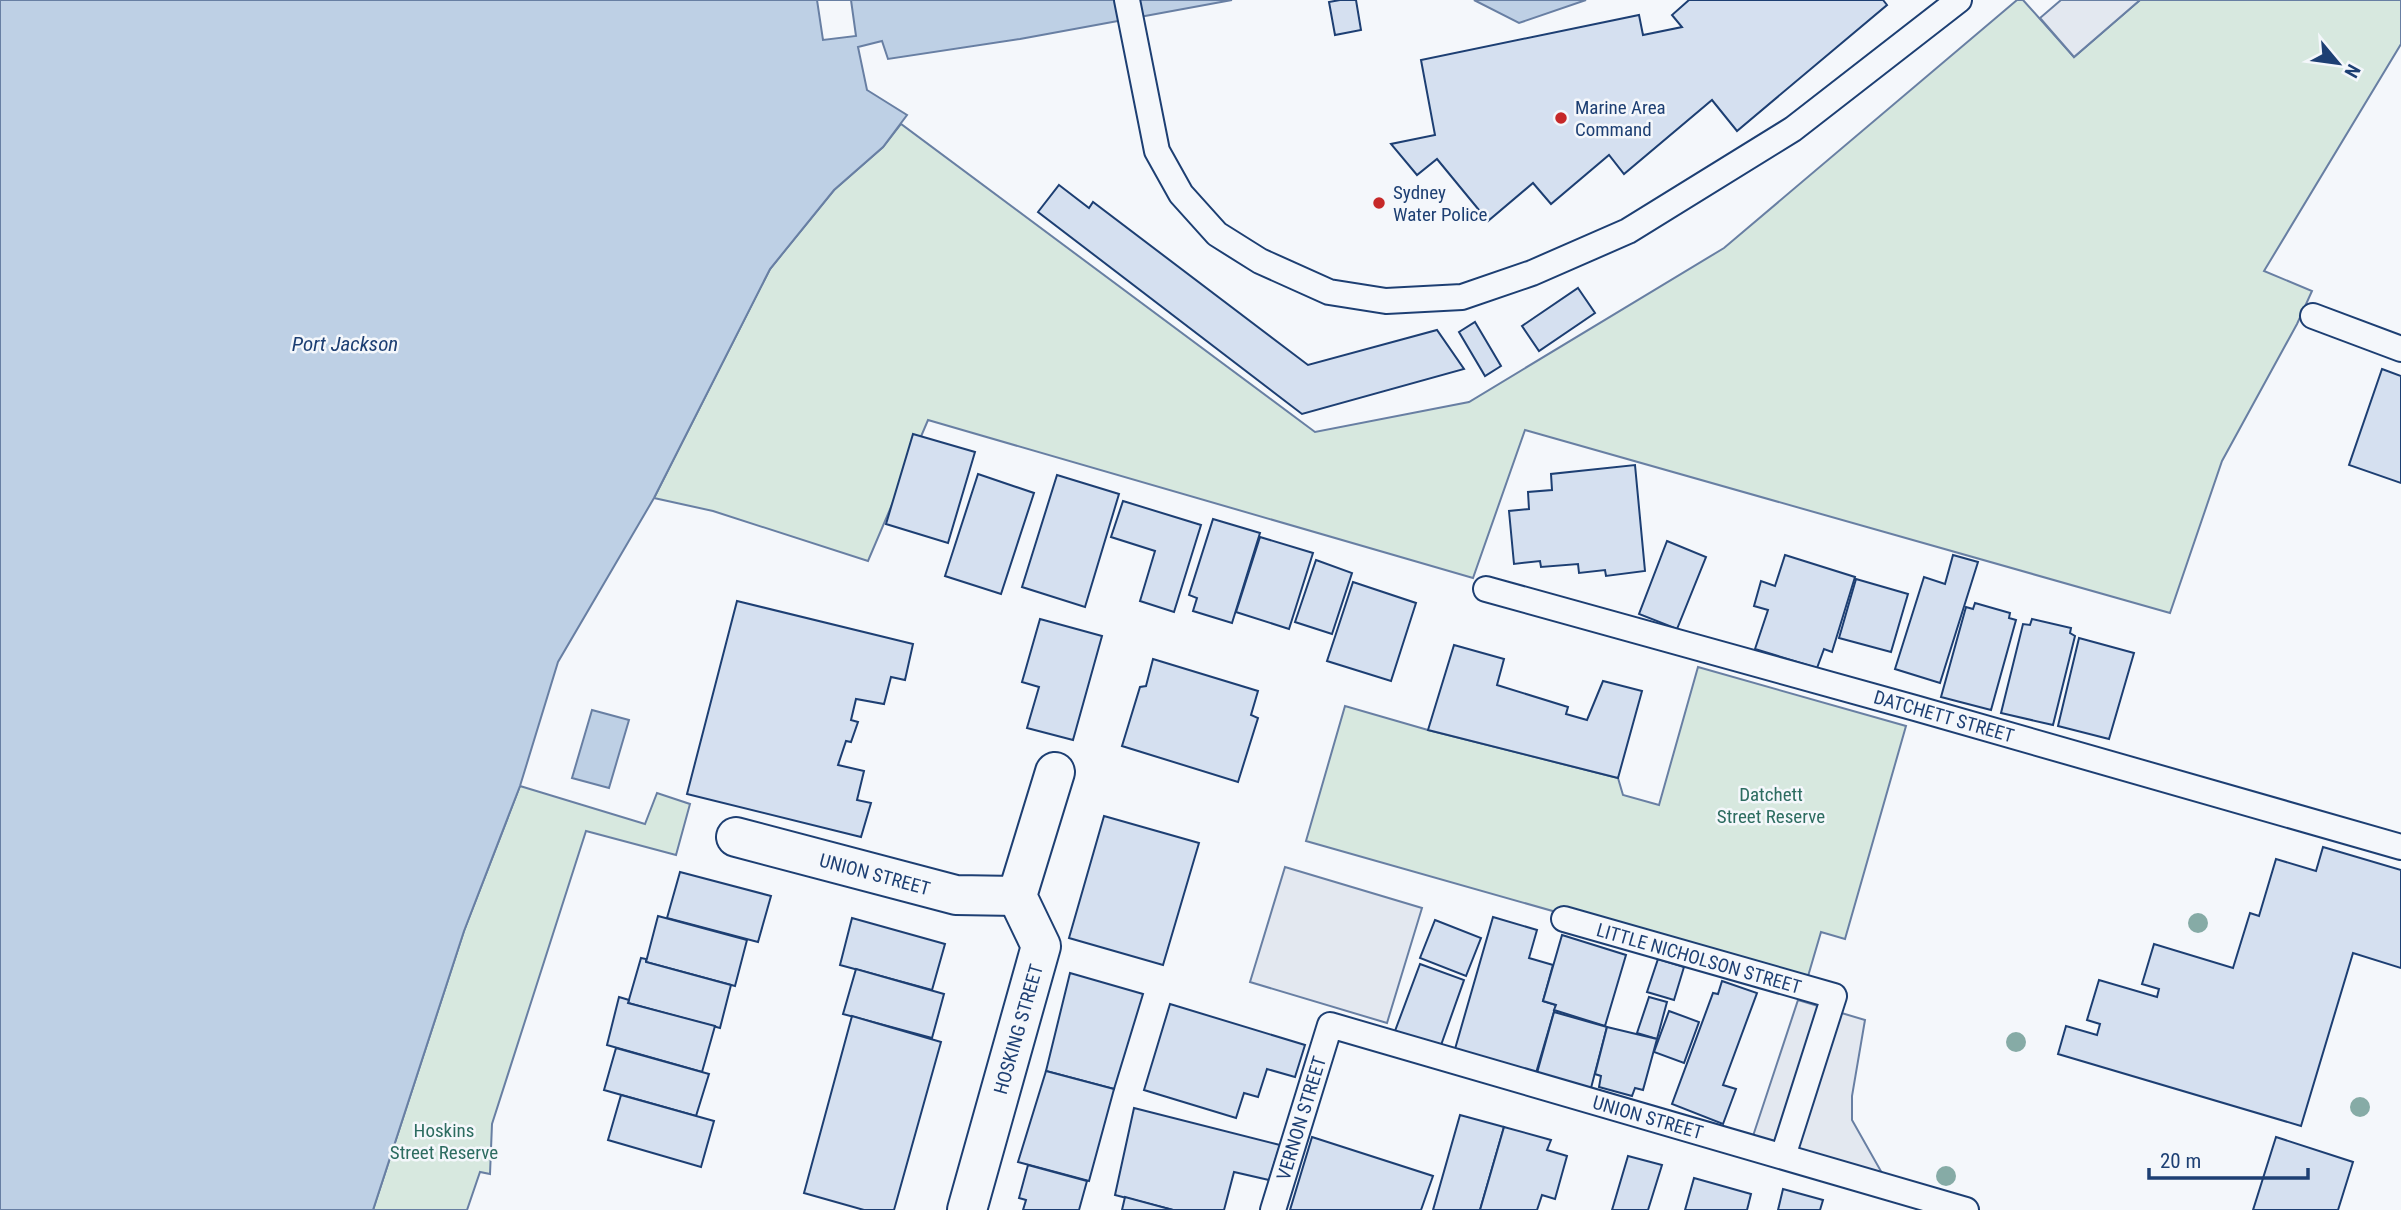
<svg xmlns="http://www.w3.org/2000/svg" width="2401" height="1210" viewBox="0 0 2401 1210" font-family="'Roboto Condensed',sans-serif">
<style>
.green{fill:#d7e8df;stroke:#687fa3;stroke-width:2}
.parking{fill:#e3e8f0;stroke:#687fa3;stroke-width:2}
.water{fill:#bed0e5;stroke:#687fa3;stroke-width:2}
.pier{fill:#f4f7fb;stroke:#687fa3;stroke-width:2}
.building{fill:#d5e0f0;stroke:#1d3f73;stroke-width:2}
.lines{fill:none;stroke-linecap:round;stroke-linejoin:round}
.service-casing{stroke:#1d3f73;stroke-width:28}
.minor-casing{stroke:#1d3f73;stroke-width:42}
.service{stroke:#f4f7fb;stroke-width:24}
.minor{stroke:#f4f7fb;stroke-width:38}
.tree{fill:#86aba6}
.poi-dot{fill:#c62828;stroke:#f4f7fb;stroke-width:2.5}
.labels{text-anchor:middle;stroke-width:5;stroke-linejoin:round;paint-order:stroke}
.poi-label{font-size:19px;fill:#1d3f73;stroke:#f4f7fb;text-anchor:start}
.street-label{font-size:19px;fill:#1d3f73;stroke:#f4f7fb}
.park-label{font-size:19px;fill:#2c6c60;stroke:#f4f7fb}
.water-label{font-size:21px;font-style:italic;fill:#1d3f73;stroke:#f4f7fb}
</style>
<rect width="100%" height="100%" fill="#f4f7fb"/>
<!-- green -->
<g class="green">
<path d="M2017,0h6l51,57 66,-57h261v44l-137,227 48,20 -15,33 -75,137 -52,152 -645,-183 -52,148 -545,-158 -60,141 -155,-50 -59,-13 116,-229 64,-79 49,-43 18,-23 414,308 154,-30 255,-154z"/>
<path d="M1698,667l208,59 -61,213 -24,-7 -15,51 -500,-142 39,-135 83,24 190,48 5,17 36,10z"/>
<path d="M520,786l125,38 12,-31 33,11 -14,51 -90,-24 -94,293 -2,50 -10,-2 -13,38h-94l91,-279z"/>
</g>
<!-- parking -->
<g class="parking">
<path d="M2061,0h79l-66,57 -34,-39z"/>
<path d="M1285,867l137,41 -35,115 -137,-41z"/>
<path d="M1798,1000l67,20 -13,76v24l30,53 -129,-37z"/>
</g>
<!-- water -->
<g class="water">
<path d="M0,0h1232l-212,39 -132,20 -6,-18 -24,6 9,43 40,25 -24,32 -49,43 -64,79 -116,229 -96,164 -38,124 -56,145 -91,279h-373z"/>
<path d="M1474,0h112l-67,23z"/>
<path d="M592,710l37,10 -20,68 -37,-10z"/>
</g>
<!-- pier -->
<path class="pier" d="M817,0h34l5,36 -33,4z"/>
<!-- building -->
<g class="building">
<path d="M1340,0h16l5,30 -26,5 -6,-33z"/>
<path d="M1689,0h194l4,5 -150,126 -25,-31 -88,74 -15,-19 -58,49 -18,-21 -45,38 -51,-62 -20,16 -26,-31 44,-9 -14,-75 218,-45 4,20 39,-8 -10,-12z"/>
<path d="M1059,185l30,23 4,-6 215,163 129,-35 27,39 -162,45 -264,-202z"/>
<path d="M1578,288l17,25 -56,38 -17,-25z"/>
<path d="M1475,322l26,44 -16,10 -26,-44z"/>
<path d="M2382,369l19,7v107l-52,-18z"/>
<path d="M913,434l62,18 -27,91 -62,-19z"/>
<path d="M1635,465l10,106 -39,5 -1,-6 -26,3 -1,-9 -37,3 -1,-6 -26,3 -5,-53 20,-2 -1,-17 24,-2 -1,-16z"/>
<path d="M978,474l56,19 -33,101 -56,-18z"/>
<path d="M1057,475l62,19 -34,113 -63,-20z"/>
<path d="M1123,501l78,24 -27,87 -34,-11 15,-50 -44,-14z"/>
<path d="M1213,519l47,14 -28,90 -39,-12 4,-13 -8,-3z"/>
<path d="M1260,537l53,16 -24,76 -53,-17z"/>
<path d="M1667,541l39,16 -29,72 -38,-15z"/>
<path d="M1785,555l70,22 -23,75 -8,-3 -7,19 -62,-19 13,-39 -14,-4 7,-25 14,5z"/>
<path d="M1953,555l25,7 -38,121 -45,-14 29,-92 21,7z"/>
<path d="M1316,560l36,13 -20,61 -37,-12z"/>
<path d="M1856,579l52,15 -17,58 -52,-14z"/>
<path d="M1353,582l63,21 -25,78 -64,-20z"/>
<path d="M737,601l176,43 -8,36 -14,-3 -7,27 -28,-5 -5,21 7,2 -7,20 -5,-1 -8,24 26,6 -7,29 14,3 -10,34 -174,-43z"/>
<path d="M1975,603l35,10 -1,5 7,2 -25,90 -50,-13 25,-90 7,2z"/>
<path d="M1040,619l62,17 -29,104 -46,-12 12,-41 -17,-5z"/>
<path d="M2032,619l39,9 -1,5 5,3 -22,89 -52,-12 22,-89 7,1z"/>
<path d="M2079,638l55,15 -25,86 -51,-13z"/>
<path d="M1454,645l50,14 -7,26 71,22 -2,7 21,6 16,-39 39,10 -24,87 -190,-48z"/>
<path d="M1153,659l105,32 -7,24 7,3 -20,64 -116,-36 18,-59 6,-1z"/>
<path d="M1104,816l95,27 -36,122 -94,-27z"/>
<path d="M2323,847l78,23v98l-48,-15 -52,173 -243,-72 8,-28 31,9 3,-11 -13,-4 12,-40 58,17 2,-8 -17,-5 12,-40 79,24 17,-55 9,3 17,-57 40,12z"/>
<path d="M680,872l91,24 -13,46 -91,-24z"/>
<path d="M658,916l89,24 -12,46 -89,-24z"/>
<path d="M1493,917l44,13 -8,28 24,7 -10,36 13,4 -20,68 -81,-24z"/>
<path d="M852,918l93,26 -13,46 -92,-25z"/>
<path d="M1435,920l46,18 -15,38 -46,-18z"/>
<path d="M1562,935l64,20 -21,71 -51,-16 2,-5 -13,-4z"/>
<path d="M641,958l5,1v3l85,23 -11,43 -92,-25z"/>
<path d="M1658,959l26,8 -10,33 -27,-8z"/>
<path d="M1420,964l44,16 -24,68 -45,-17z"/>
<path d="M856,969l88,25 -12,44 -89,-24z"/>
<path d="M1070,973l73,21 -29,95 -68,-18z"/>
<path d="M1722,981l35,12 -34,92 13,4 -13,35 -51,-20 41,-111 5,1z"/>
<path d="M619,997l10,3 -1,3 87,23 -13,46 -95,-27z"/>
<path d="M1649,997l18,5 -10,37 -20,-6z"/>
<path d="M1170,1004l135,41 -10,32 -28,-8 -9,28 -14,-4 -8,25 -92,-28z"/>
<path d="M1669,1011l30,11 -15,41 -30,-11z"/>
<path d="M1554,1012l53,15 -16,61 -54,-15z"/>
<path d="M852,1016l89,26 -47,168h-30l-60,-17z"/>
<path d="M1607,1027l50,12 -14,51 -8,-2 -3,8 -33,-9 2,-11 -6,-2z"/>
<path d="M616,1048l93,26 -13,42 -92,-26z"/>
<path d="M1046,1071l68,18 -25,92 -71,-19z"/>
<path d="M621,1095l93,26 -13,46 -93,-27z"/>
<path d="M1134,1108l146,37 -11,35 -35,-8 -10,38h-51l-58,-15z"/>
<path d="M1460,1115l44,12 -24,83h-47z"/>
<path d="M1504,1127l47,13 -4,10 20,6 -12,43 -13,-4 -5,15h-57z"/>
<path d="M1312,1137l121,39 -12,34h-131z"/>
<path d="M2276,1137l77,25 -15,48h-85z"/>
<path d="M1628,1156l34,9 -14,45h-36z"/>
<path d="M1028,1165l59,16 -8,29h-56l3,-10 -7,-2z"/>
<path d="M1694,1178l57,16 -4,16h-62z"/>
<path d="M1783,1189l40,11 -3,10h-42z"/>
<path d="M1125,1197l48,13h-51z"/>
</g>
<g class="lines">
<defs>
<g id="service">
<path d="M1127,0l30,151 24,43 36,40 43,27 69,31 57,9 76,-4 70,-24 96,-42 165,-102 166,-129"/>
<path d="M2313,316l88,33"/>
<path d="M1486,589l429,119 486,139"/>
<path d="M1564,919l270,77 -51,160"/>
<path d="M1273,1210l57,-185 636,185"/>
</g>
<g id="minor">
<path d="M736,837l220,58 61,1"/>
<path d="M967,1210l74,-264 -24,-50 38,-124"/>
</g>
</defs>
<!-- service casing -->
<use href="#service" class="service-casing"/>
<!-- minor casing -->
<use href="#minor" class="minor-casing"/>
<!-- service -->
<use href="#service" class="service"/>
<!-- minor -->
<use href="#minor" class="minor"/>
</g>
<!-- trees -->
<g class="tree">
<circle cx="2198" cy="923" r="10"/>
<circle cx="2016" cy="1042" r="10"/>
<circle cx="2360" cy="1107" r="10"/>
<circle cx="1946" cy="1176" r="10"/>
</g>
<!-- markers -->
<g class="poi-dot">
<circle cx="1561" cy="118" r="7"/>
<circle cx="1379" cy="203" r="7"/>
</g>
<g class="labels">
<!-- poi labels -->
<g class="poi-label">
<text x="1575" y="114">Marine Area<tspan x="1575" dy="22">Command</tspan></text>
<text x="1393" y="199">Sydney<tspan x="1393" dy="22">Water Police</tspan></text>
</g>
<!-- street labels -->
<g class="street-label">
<text transform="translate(1944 716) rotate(16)" y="7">DATCHETT STREET</text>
<text transform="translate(875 874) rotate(15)" y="7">UNION STREET</text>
<text transform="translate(1699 958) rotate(16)" y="7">LITTLE NICHOLSON STREET</text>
<text transform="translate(1018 1029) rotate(-74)" y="7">HOSKING STREET</text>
<text transform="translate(1648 1117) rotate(16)" y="7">UNION STREET</text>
<text transform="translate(1301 1118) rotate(-73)" y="7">VERNON STREET</text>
</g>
<!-- park labels -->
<g class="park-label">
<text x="1771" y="801">Datchett<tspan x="1771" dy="22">Street Reserve</tspan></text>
<text x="444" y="1137">Hoskins<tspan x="444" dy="22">Street Reserve</tspan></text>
</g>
<!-- water labels -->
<g class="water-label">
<text x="345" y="351">Port Jackson</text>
</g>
</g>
<!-- north arrow -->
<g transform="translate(2338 63) rotate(119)" stroke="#f4f7fb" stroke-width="5" paint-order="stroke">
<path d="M0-5L12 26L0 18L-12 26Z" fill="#1d3f73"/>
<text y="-10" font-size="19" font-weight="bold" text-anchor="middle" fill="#1d3f73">N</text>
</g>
<!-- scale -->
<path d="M2149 1168v10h159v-10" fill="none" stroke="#1d3f73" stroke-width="3.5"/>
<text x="2160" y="1168" font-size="21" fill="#1d3f73" stroke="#f4f7fb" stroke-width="5" paint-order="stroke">20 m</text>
</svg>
